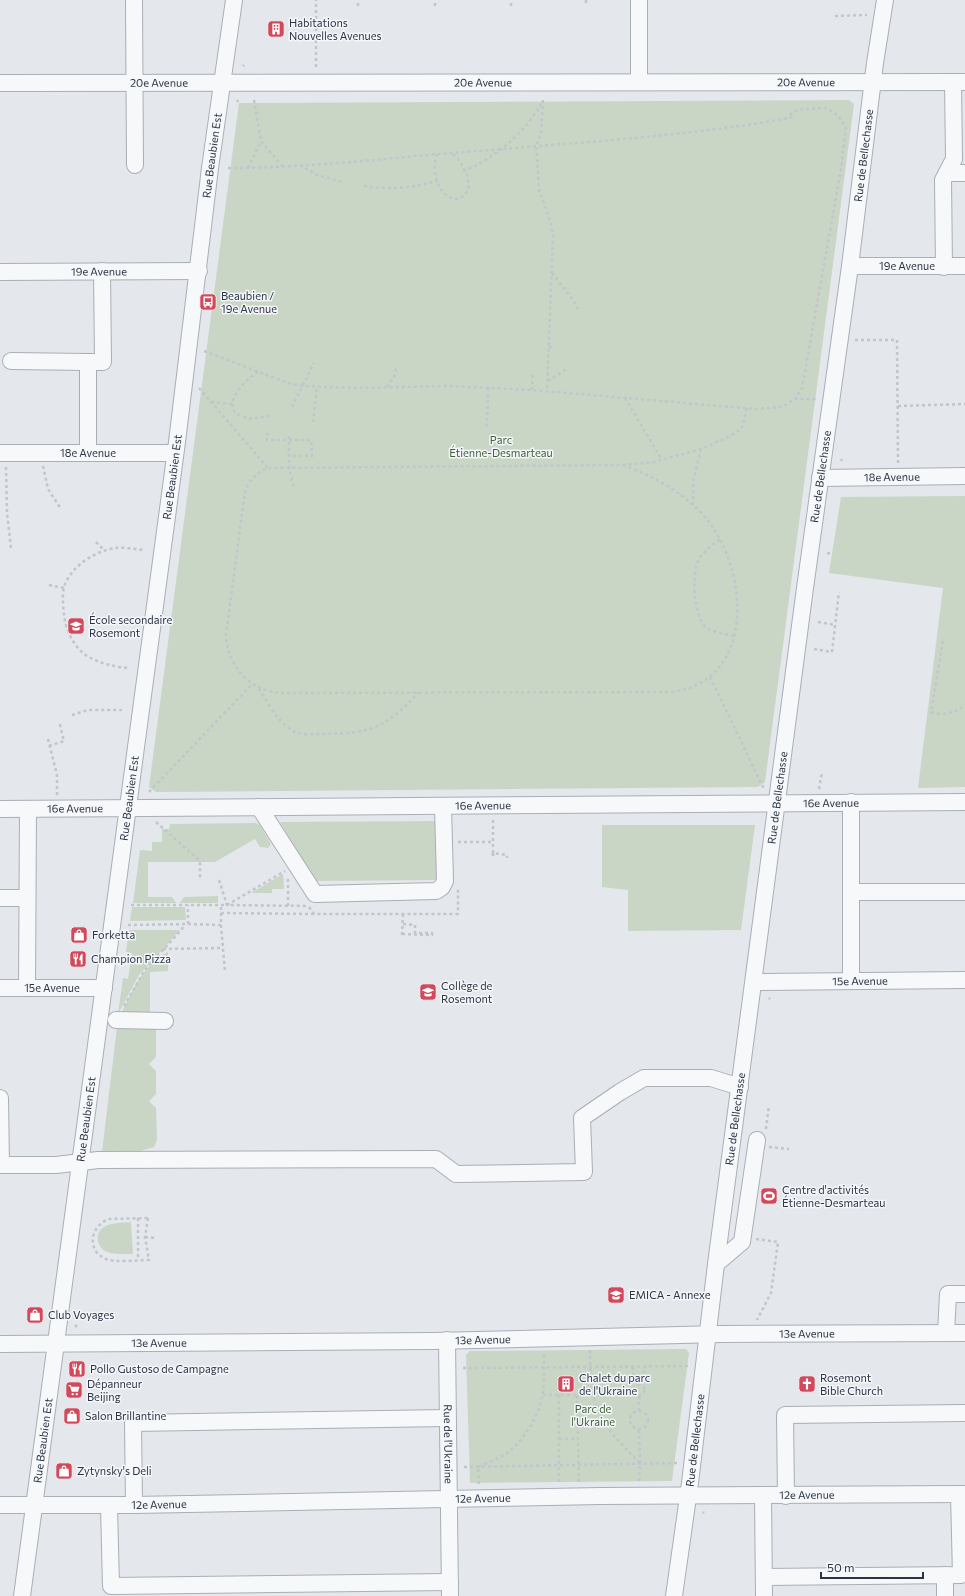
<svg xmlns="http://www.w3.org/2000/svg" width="965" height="1596" viewBox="0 0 965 1596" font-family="Commissioner,sans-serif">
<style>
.green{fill:#c9d6c5}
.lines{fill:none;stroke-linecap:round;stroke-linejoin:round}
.minor-casing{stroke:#a9aeb7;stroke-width:18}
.path{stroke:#c2c5cb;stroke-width:2.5;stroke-dasharray:3 3;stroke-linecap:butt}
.minor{stroke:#f7f8fa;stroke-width:16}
.labels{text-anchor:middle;stroke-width:3;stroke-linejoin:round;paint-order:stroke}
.poi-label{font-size:11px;fill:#2b3445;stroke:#f4f6f9;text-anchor:start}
.street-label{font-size:11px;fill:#2b3445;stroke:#f4f6f9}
.park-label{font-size:11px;fill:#3f6138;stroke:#f4f6f9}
</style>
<rect width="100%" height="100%" fill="#e4e7ec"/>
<!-- green -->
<g class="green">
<path d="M849,100l5,4 -89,678 -7,5 -602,5 -7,-5 90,-684z"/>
<path d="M965,496v291l-47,1 25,-200 -114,-15 12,-76z"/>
<path d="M439,821l2,54 -6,5 -120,1 -35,-59z"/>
<path d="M255,823l5,2 11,19 -3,4 -8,-1 -5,-8 -40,23h-67v35h24l4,6h-43l7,-53 12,1v-9h10v-13h7l1,-5z"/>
<path d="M602,825h153l-14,105 -113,1v-41l-26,-3z"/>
<path d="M283,874l1,15h-12v4h-21z"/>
<path d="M218,896v7h-38l4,-6z"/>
<path d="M132,907h53l1,13 -56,1z"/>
<path d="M129,930h51l-41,45 -21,39 5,-36 5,1 4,-26 -6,-1z"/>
<path d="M168,952v19l-18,1v45h-30c10,-23 24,-54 48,-65z"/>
<path d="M156,1025v32l-7,7 7,7v23l-7,7 7,7 1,32 -3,7 -17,5h-35l15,-125z"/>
<path d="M131,1222l2,32c-8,0 -21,1 -28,-3 -4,-2 -6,-6 -7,-10 -3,-19 21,-18 33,-19z"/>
<path d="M686,1349l3,4 -17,128 -202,2 -4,-128 4,-4z"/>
</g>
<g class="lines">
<defs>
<g id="minor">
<path d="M134,0l1,165"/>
<path d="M639,0v81"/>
<path id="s1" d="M0,83l965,-1"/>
<path d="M947,173h18"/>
<path id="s2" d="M850,266h115"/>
<path d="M944,267l-1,-87 11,-21 -1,-77"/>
<path id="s3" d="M0,272l199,-1"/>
<path d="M11,361l77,1"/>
<path d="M88,452v-90h15l-1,-91"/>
<path id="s4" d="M0,453h175"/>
<path id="s5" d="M820,478l145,-2"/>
<path d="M259,807l56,87 121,-3 6,-4 3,-6 -2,-75"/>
<path id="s6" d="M0,809l965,-7"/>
<path d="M851,892h114"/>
<path d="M0,898h26"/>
<path d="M851,981v-179"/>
<path id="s7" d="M754,982l211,-2"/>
<path id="s8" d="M0,988h104"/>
<path d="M27,988l1,-179"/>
<path d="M116,1020l49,1"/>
<path d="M0,1098l1,67"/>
<path d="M0,1165h56l42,-5 338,-1 20,15 128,-2 -2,-54 38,-26 24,-14h67l29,9"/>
<path d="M716,1264l26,-22 15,-102"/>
<path d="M946,1333l2,-39h17"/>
<path id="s9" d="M447,1340l3,256"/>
<path id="s10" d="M0,1344l433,-3 288,-7 244,-1"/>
<path d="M763,1496l1,100"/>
<path d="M786,1496l-1,-81 180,-2"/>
<path id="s11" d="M0,1505h134l467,-9 364,-2"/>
<path d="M134,1505l-1,-82 314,-5"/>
<path d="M109,1506l2,80 339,-4"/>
<path d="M945,1575v21"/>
<path d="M764,1577l197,-2 -2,-81"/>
<path id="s12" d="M22,1596l155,-1154 33,-274 24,-168"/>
<path id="s13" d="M674,1596l16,-113 26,-219 89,-676 45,-322 25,-203 10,-63"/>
</g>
</defs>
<!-- minor casing -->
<use href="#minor" class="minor-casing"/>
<!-- path -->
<g class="path">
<path d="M586,0v6"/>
<path d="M358,6v-6"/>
<path d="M435,6v-6"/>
<path d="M511,6v-6"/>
<path d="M835,16l32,-1"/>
<path d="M243,66l1,-1"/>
<path d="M316,67v-67"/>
<path d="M237,100l1,2"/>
<path d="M254,100l7,41 21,25"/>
<path d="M543,100l-2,33 -5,13 1,11 2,32 12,35 2,12 -6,155"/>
<path d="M785,119l10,-8 8,-2 24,-1 11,8 8,11 -5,42 -39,219 -7,11"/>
<path d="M437,154c-6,16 0,44 21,45 21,-8 6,-36 -6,-46"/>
<path d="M300,165l17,10 25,7"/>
<path d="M228,168c83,0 167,-11 250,-17 105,-9 213,-15 317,-34"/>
<path d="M248,168l13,-27"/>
<path d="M463,171c29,-10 65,-41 79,-69"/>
<path d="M364,186c25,4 51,2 75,-6"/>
<path d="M552,273l24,31 3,8"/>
<path d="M855,340h42l1,123"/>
<path d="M549,347l5,1"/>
<path d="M204,351l84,32 14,3 53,2 94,-2 83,4 223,19 27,-2 13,-8h21"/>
<path d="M258,372c-14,8 -43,38 -11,46 7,2 15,-2 22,-2"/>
<path d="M548,381l20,-13"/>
<path d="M387,387l8,-12 1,-8"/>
<path d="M199,388l69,80"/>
<path d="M532,390l1,-16"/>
<path d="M625,398l37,62"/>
<path d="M211,402l22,2"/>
<path d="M898,406l67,-2"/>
<path d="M292,407l22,-44"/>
<path d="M313,422l4,-35"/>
<path d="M487,427l1,-39"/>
<path d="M269,434h-2v6h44l1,16h-23"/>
<path d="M289,436v32l5,21"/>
<path d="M841,461l1,-2"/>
<path d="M623,465c32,12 64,29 86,57 40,52 46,159 -37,170l-390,1c-31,-1 -55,-27 -56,-58l19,-144c5,-11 12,-19 23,-23l355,-3 31,-3 47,-13 27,-12 12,-7 3,-5 4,-17"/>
<path d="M43,466l5,23 13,20"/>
<path d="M6,467l1,46 4,35"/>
<path d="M693,505v-22l8,-34"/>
<path d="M720,540c-10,6 -18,12 -23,24 -5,14 -3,52 8,62 8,7 20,8 29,10"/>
<path d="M96,542l8,8"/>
<path d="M827,553l5,1"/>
<path d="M49,585l15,3"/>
<path d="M818,622l17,3"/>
<path d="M943,641l-12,71c12,4 24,1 34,-7"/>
<path d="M814,649l18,3"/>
<path d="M832,652l7,-60"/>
<path d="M127,668c-15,-2 -30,-5 -43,-14 -11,-9 -19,-26 -20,-40 -1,-8 -2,-18 0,-27 7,-21 31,-36 51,-39 9,-1 19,1 28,2"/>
<path d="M710,677l54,112"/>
<path d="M259,689c9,14 18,31 32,41 10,6 23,4 33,4 49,-1 61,-6 95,-42"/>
<path d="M72,715l16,-5h34"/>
<path d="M48,739l9,36v21"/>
<path d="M49,746l15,-5 -4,-16 -1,2"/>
<path d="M819,789l3,-17"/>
<path d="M149,792l103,-108"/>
<path d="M493,820v33l14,2v3"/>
<path d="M156,822l44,39v19"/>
<path d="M458,842h35"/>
<path d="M493,853v5"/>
<path d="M288,879v28"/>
<path d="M219,880l8,25 81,1"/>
<path d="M131,905h96l58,-34"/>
<path d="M309,907l5,7h144v-25"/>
<path d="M221,913l92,1"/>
<path d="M188,924l33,1v-20"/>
<path d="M128,925l60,-1v-19"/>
<path d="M221,925l4,47"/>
<path d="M402,934l30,1v-2h-17v-8l-13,-1"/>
<path d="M402,935l1,-21"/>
<path d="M163,949l60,-1"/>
<path d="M769,998l1,1"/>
<path d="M124,1006l21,-36 37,-41 2,-4"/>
<path d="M766,1129l3,-24"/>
<path d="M769,1147l20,2"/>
<path d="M138,1218v42"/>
<path d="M148,1218l-3,19 4,23c-11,0 -34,3 -43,-1 -20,-8 -16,-33 3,-40z"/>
<path d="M145,1237l10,1"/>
<path d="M756,1239l22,3 -7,51 -14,27"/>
<path d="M75,1327l2,-2"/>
<path d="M590,1350c0,60 9,72 50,113l-1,20"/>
<path d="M633,1367v7l5,2 6,-4v-5"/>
<path d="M463,1368l227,-2"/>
<path d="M638,1376l1,8"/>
<circle cx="639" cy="1390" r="5.5"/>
<path d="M543,1395h49"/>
<path d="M559,1395v89"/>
<path d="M577,1395l2,88"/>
<circle cx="639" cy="1420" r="9"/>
<path d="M639,1411v-15"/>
<path d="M639,1430l1,33"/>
<path d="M559,1439h19"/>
<path d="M464,1467l213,-4"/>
<path d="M479,1484l-1,-17c8,-4 18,-7 26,-12 9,-5 15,-13 21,-21 21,-28 19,-49 19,-82"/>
<path d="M703,1512l1,1"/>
</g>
<!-- minor -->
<use href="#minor" class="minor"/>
</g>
<!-- icons -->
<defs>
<symbol id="building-square" viewBox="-11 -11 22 22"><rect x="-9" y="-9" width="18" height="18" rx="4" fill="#d1495b" stroke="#f4f6f9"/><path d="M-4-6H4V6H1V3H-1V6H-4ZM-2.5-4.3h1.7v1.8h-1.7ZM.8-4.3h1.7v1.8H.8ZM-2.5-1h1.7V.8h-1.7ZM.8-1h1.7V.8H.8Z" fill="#fff"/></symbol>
<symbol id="bus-square" viewBox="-11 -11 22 22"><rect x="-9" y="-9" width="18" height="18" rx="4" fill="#d1495b" stroke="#f4f6f9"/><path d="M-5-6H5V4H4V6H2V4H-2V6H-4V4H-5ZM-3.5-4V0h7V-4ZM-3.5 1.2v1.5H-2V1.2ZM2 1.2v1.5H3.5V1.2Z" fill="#fff"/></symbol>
<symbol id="school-square" viewBox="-11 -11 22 22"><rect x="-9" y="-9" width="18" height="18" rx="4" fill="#d1495b" stroke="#f4f6f9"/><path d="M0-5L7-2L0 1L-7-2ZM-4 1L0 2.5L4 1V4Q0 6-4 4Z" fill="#fff"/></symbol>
<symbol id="shop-square" viewBox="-11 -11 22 22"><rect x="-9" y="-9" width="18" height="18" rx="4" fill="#d1495b" stroke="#f4f6f9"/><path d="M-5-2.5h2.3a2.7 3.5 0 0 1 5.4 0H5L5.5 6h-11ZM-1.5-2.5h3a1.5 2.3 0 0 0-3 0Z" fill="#fff"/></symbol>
<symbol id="restaurant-square" viewBox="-11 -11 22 22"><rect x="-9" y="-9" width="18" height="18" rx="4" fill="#d1495b" stroke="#f4f6f9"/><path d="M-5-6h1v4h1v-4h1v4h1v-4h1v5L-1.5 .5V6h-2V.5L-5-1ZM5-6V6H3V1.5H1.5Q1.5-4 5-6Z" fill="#fff"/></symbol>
<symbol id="university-square" viewBox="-11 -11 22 22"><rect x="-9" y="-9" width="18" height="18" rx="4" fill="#d1495b" stroke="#f4f6f9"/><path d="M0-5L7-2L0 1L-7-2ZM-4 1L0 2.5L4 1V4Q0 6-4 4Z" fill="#fff"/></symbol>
<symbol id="stadium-square" viewBox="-11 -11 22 22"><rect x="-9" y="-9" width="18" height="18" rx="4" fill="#d1495b" stroke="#f4f6f9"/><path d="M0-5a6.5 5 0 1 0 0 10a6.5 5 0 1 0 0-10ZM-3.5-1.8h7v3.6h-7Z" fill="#fff"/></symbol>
<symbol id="church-square" viewBox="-11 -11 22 22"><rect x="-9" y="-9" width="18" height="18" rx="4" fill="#d1495b" stroke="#f4f6f9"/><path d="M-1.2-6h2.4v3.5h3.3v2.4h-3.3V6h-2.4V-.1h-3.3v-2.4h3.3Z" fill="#fff"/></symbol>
<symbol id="supermarket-square" viewBox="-11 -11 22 22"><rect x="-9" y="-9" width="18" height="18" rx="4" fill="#d1495b" stroke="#f4f6f9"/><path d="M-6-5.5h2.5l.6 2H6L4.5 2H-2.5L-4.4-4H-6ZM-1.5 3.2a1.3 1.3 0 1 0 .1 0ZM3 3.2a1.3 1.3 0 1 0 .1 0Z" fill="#fff"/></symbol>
</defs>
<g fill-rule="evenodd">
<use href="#building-square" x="266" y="19" width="20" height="20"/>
<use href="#bus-square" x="198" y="292" width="20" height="20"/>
<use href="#school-square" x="66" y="616" width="20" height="20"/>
<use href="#shop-square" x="69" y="925" width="20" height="20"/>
<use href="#restaurant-square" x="68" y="949" width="20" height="20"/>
<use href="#university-square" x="418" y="982" width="20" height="20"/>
<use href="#stadium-square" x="759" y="1186" width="20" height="20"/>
<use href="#school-square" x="606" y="1285" width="20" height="20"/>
<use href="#shop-square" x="25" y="1305" width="20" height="20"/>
<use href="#restaurant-square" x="67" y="1359" width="20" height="20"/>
<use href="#building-square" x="556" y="1374" width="20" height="20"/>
<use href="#church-square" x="797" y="1374" width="20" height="20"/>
<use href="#supermarket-square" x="64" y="1380" width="20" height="20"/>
<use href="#shop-square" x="62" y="1406" width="20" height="20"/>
<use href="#shop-square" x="54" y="1461" width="20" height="20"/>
</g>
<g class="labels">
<!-- poi labels -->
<g class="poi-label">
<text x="289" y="27">Habitations<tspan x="289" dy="13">Nouvelles Avenues</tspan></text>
<text x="221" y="300">Beaubien /<tspan x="221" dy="13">19e Avenue</tspan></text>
<text x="89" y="624">École secondaire<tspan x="89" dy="13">Rosemont</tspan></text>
<text x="92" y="939">Forketta</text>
<text x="91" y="963">Champion Pizza</text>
<text x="441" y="990">Collège de<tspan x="441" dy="13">Rosemont</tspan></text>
<text x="782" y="1194">Centre d'activités<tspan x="782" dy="13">Étienne-Desmarteau</tspan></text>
<text x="629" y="1299">EMICA - Annexe</text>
<text x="48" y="1319">Club Voyages</text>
<text x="90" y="1373">Pollo Gustoso de Campagne</text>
<text x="579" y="1382">Chalet du parc<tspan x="579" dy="13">de l'Ukraine</tspan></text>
<text x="820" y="1382">Rosemont<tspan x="820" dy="13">Bible Church</tspan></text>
<text x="87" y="1388">Dépanneur<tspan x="87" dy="13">Beijing</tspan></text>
<text x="85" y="1420">Salon Brillantine</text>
<text x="77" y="1475">Zytynsky's Deli</text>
</g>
<!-- street labels -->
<g class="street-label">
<text dy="4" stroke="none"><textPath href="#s1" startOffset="483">20e Avenue</textPath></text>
<text dy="4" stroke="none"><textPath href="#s1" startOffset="806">20e Avenue</textPath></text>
<text dy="4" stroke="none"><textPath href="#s1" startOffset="159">20e Avenue</textPath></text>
<text dy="4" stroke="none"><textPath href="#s13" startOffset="1453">Rue de Bellechasse</textPath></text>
<text dy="4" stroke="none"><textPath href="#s12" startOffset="1453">Rue Beaubien Est</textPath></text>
<text dy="4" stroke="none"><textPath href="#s2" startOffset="57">19e Avenue</textPath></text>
<text dy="4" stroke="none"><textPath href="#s3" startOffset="99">19e Avenue</textPath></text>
<text dy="4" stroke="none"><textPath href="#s4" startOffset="88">18e Avenue</textPath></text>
<text dy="4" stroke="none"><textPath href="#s12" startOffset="1129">Rue Beaubien Est</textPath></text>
<text dy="4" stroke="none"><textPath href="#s13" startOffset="1129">Rue de Bellechasse</textPath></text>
<text dy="4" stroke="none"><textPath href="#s5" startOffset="72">18e Avenue</textPath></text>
<text dy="4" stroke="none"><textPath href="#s12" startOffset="805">Rue Beaubien Est</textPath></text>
<text dy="4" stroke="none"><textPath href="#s13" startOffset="805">Rue de Bellechasse</textPath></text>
<text dy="4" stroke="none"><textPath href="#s6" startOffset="831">16e Avenue</textPath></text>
<text dy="4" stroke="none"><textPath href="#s6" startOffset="483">16e Avenue</textPath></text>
<text dy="4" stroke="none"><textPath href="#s6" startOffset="75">16e Avenue</textPath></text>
<text dy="4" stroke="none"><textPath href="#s7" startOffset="106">15e Avenue</textPath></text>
<text dy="4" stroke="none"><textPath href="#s8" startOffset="52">15e Avenue</textPath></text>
<text dy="4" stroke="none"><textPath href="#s12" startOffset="481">Rue Beaubien Est</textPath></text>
<text dy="4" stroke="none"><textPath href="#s13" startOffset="481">Rue de Bellechasse</textPath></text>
<text dy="4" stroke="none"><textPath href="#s10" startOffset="807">13e Avenue</textPath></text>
<text dy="4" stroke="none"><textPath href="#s10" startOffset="483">13e Avenue</textPath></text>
<text dy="4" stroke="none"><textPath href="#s10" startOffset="159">13e Avenue</textPath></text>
<text dy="4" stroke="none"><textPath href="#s12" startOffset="157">Rue Beaubien Est</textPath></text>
<text dy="4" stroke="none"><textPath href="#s13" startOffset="157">Rue de Bellechasse</textPath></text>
<text dy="4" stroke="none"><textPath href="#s9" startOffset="104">Rue de l'Ukraine</textPath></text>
<text dy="4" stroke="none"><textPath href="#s11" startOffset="807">12e Avenue</textPath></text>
<text dy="4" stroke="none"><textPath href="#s11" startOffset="483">12e Avenue</textPath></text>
<text dy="4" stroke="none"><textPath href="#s11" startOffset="159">12e Avenue</textPath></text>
</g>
<!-- park labels -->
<g class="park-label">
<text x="501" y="444">Parc<tspan x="501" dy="13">Étienne-Desmarteau</tspan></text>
<text x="593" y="1413">Parc de<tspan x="593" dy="13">l'Ukraine</tspan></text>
</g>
</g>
<!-- scale -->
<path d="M821 1572v6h102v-6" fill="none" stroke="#2b3445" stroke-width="2"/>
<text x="827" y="1572" font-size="12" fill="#2b3445" stroke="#f4f6f9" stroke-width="3" paint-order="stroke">50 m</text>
</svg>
